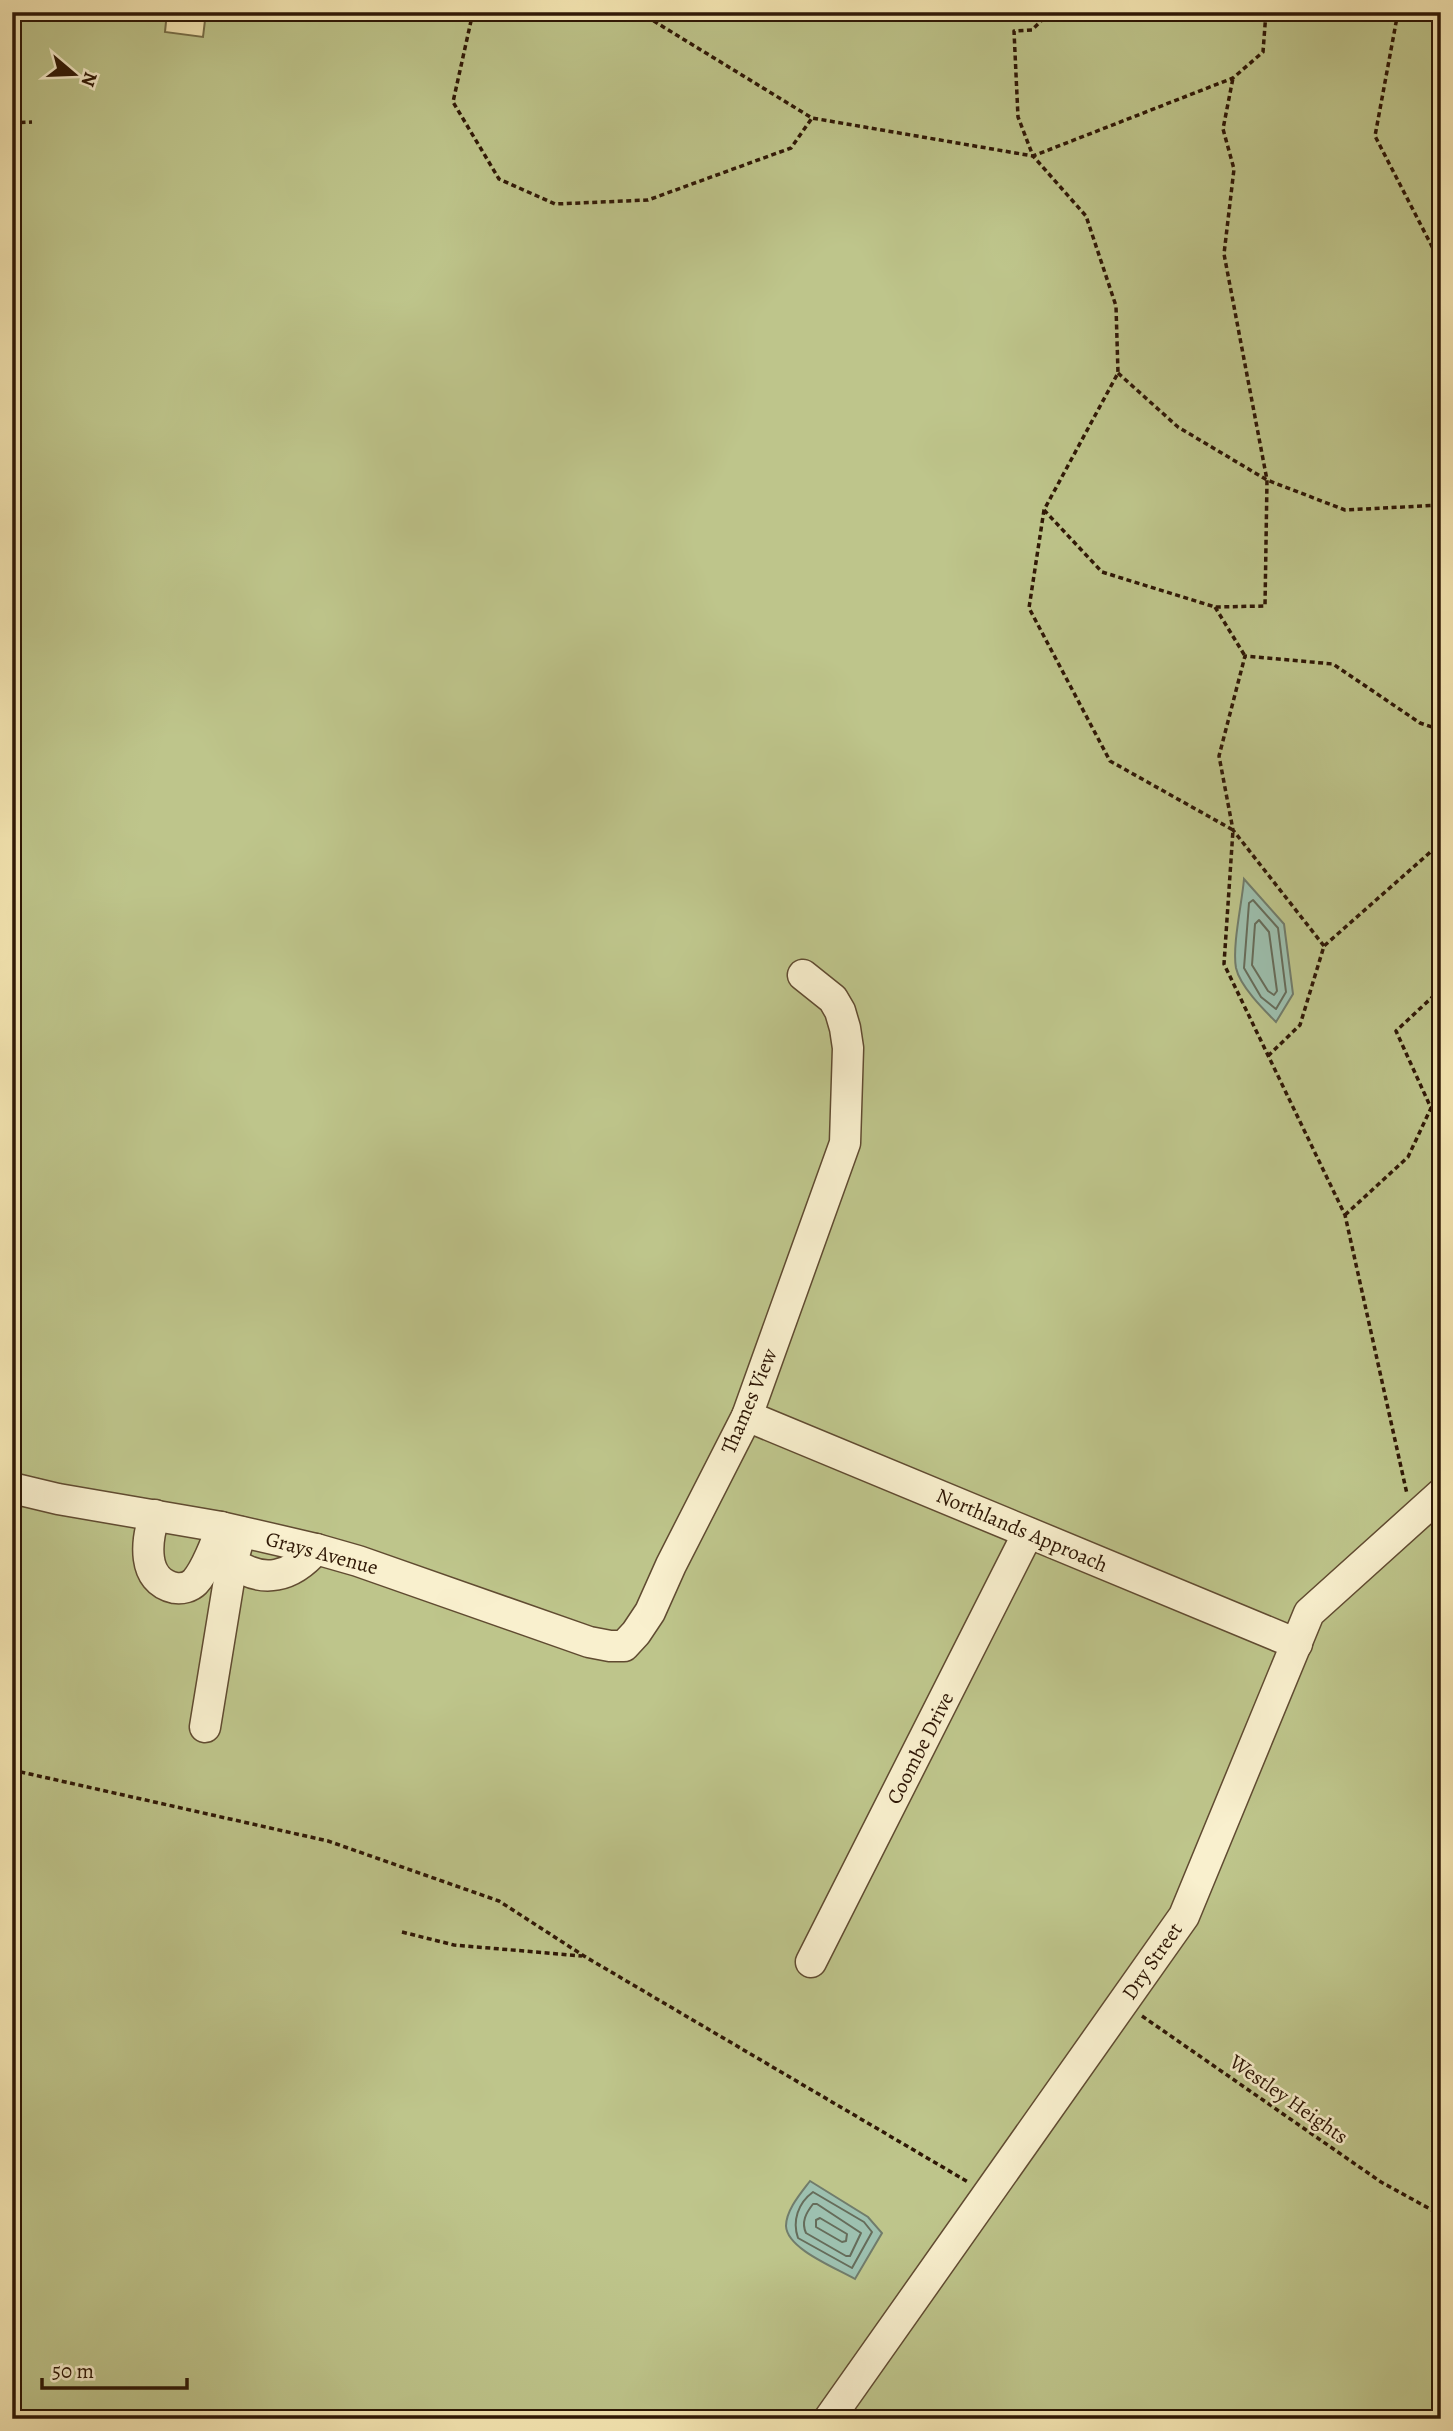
<svg xmlns="http://www.w3.org/2000/svg" width="1453" height="2431" viewBox="0 0 1453 2431" font-family="Alegreya,serif">
<style>
.green{fill:#bec58b;stroke:#766e48;stroke-width:2}
.water{fill:#9dc0af;stroke:#717c6b;stroke-width:2}
.lines{fill:none;stroke-linecap:round;stroke-linejoin:round}
.shore{stroke:#666c5a;stroke-width:2}
.minor-casing{stroke:#604b31;stroke-width:33}
.path{stroke:#2e1705;stroke-width:3.5;stroke-dasharray:5 3.5;stroke-linecap:butt}
.minor{stroke:#f9f0ce;stroke-width:30}
.labels{text-anchor:middle;stroke-width:5;stroke-linejoin:round;paint-order:stroke}
.street-label{font-size:21px;fill:#2e1705;stroke:#f9f0ce}
</style>
<rect width="100%" height="100%" fill="#f6e8b4"/>
<filter id="stains"><feTurbulence type="fractalNoise" baseFrequency=".00286" numOctaves="4"/><feColorMatrix values="0 0 0 0 .2 0 0 0 0 .09 0 0 0 0 .02 0 0 0 .5 -.17"/></filter>
<radialGradient id="worn" r=".72"><stop offset=".6" stop-color="#630" stop-opacity="0"/><stop offset="1" stop-color="#630" stop-opacity=".3"/></radialGradient>
<!-- green -->
<path class="green" d="M12,12h155l-2,20 38,5 3,-25h1235v2407h-1429z"/>
<!-- water -->
<g class="water">
<path d="M1244,879l40,45 9,70 -17,28c-13,-13 -36,-36 -40,-54 -4,-22 6,-65 8,-89z"/>
<path d="M810,2181l58,36 14,16 -27,46c-19,-11 -68,-30 -69,-53 0,-16 15,-33 24,-45z"/>
</g>
<g class="lines">
<!-- shore -->
<g class="shore">
<path d="M1253,900l25,28 8,64 -10,17 -15,-12 -17,-29 5,-65z"/>
<path d="M1259,920l10,12 8,59 -3,4 -6,-4 -16,-26 3,-41z"/>
<path d="M813,2192l51,30 8,10 -20,36 -54,-30c-6,-17 0,-35 15,-46z"/>
<path d="M813,2204h4l44,29 -11,23h-4l-40,-23c-5,-11 0,-20 7,-29z"/>
<path d="M820,2218l27,16 -1,7 -4,1 -26,-15v-7z"/>
</g>
<defs>
<g id="minor">
<path d="M747,1416l550,228"/>
<path d="M12,1488l46,11 163,28 95,22 42,12 231,81 21,4h14l12,-13 14,-21 21,-47 76,-149 98,-273 3,-95 -3,-20 -5,-17 -7,-12 -30,-24"/>
<path d="M155,1515c-9,25 -14,66 20,73 7,1 15,-1 20,-6 10,-11 22,-40 26,-55"/>
<path d="M232,1562c31,23 60,15 84,-13"/>
<path d="M205,1727l27,-165 9,-30"/>
<path d="M811,1962l217,-429"/>
<path d="M829,2419l355,-503 125,-303 132,-119"/>
</g>
</defs>
<!-- minor casing -->
<use href="#minor" class="minor-casing"/>
<!-- path -->
<g class="path">
<path d="M473,12l-20,90 46,77 56,25 93,-4 143,-52 21,-30"/>
<path d="M639,12l173,106 221,38 53,60 30,90 2,67 -74,137 -15,98 81,153 123,69 -9,134 121,251 62,279"/>
<path d="M1050,12l-18,18 -18,1 4,86 15,39 200,-78 30,-26 3,-40"/>
<path d="M1398,12l-23,124 66,128"/>
<path d="M12,123l20,-1"/>
<path d="M1118,373l60,54 89,53 78,30 96,-5"/>
<path d="M1044,510l58,62 113,35 50,-1 2,-126 -43,-226 10,-85 -11,-40 10,-51"/>
<path d="M1215,607l30,49"/>
<path d="M1324,946l-91,-116 -14,-74 26,-100 88,8 87,59 21,7"/>
<path d="M1268,1056l32,-31 24,-79 111,-98 6,-2"/>
<path d="M1431,1108l10,-8"/>
<path d="M1345,1215l63,-58 23,-49 -35,-77 45,-42"/>
<path d="M12,1770l316,71 171,60 85,55 384,226"/>
<path d="M402,1932l52,13 128,11"/>
<path d="M1142,2016l239,166 60,33"/>
</g>
<!-- minor -->
<use href="#minor" class="minor"/>
</g>
<g class="labels">
<!-- street labels -->
<g class="street-label">
<text transform="translate(749 1401) rotate(-67)" y="7">Thames View</text>
<text transform="translate(1022 1530) rotate(23)" y="7">Northlands Approach</text>
<text transform="translate(322 1553) rotate(15)" y="7">Grays Avenue</text>
<text transform="translate(920 1748) rotate(-63)" y="7">Coombe Drive</text>
<text transform="translate(1152 1961) rotate(-55)" y="7">Dry Street</text>
<text transform="translate(1289 2099) rotate(35)" y="7">Westley Heights</text>
</g>
</g>
<!-- margin -->
<rect width="1453" height="2431" fill="none" stroke="#f6e8b4" stroke-width="42"/>
<rect x="14" y="14" width="1425" height="2403" fill="none" stroke="#2e1705" stroke-width="3.5"/>
<rect x="21" y="21" width="1411" height="2389" fill="none" stroke="#2e1705" stroke-width="2"/>
<!-- north arrow -->
<g transform="translate(74 74) rotate(109)" stroke="#f9f0ce" stroke-width="5" paint-order="stroke">
<path d="M0-5L12 26L0 18L-12 26Z" fill="#2e1705"/>
<text y="-10" font-size="19" font-weight="bold" text-anchor="middle" fill="#2e1705">N</text>
</g>
<!-- scale -->
<path d="M42 2378v10h145v-10" fill="none" stroke="#2e1705" stroke-width="3.5"/>
<text x="52" y="2378" font-size="21" fill="#2e1705" stroke="#f9f0ce" stroke-width="5" paint-order="stroke">50 m</text>
<rect width="100%" height="100%" filter="url(#stains)"/>
<rect width="100%" height="100%" fill="url(#worn)"/>
</svg>
